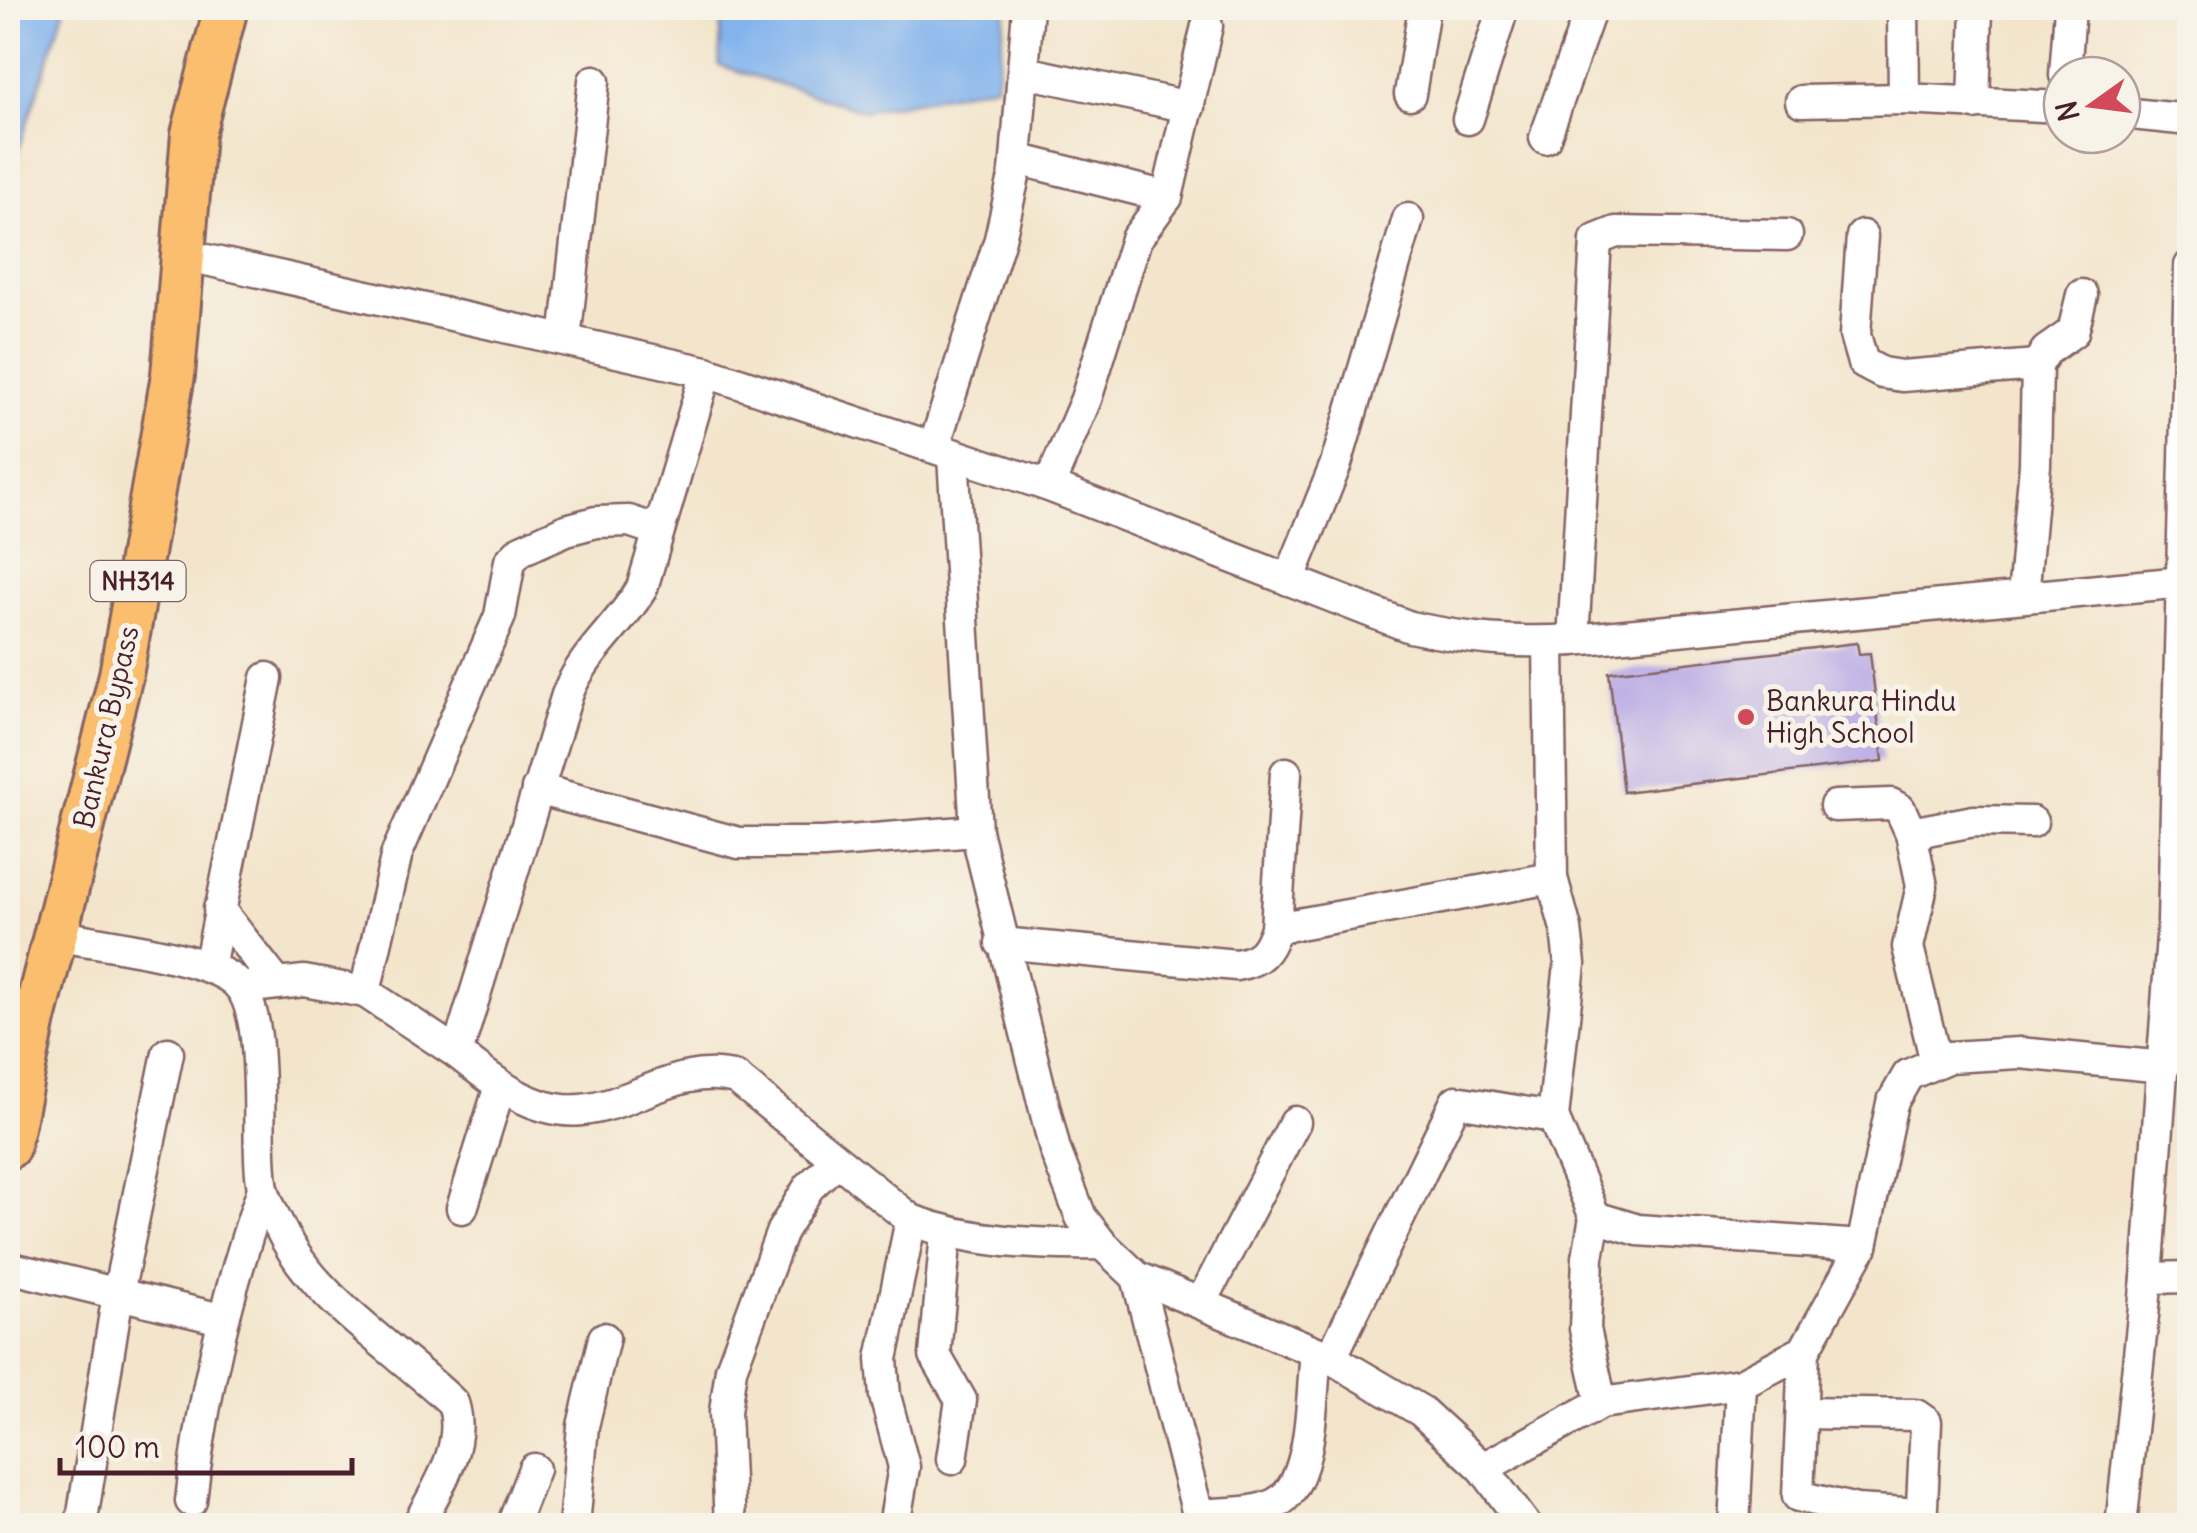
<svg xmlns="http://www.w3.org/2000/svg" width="2197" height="1533" viewBox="0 0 2197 1533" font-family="Delius,sans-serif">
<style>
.water{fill:#82b3ed;stroke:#66698c;stroke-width:2.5}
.building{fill:#b1a1e5}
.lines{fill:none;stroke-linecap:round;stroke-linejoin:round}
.minor-casing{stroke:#856463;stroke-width:35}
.highway-casing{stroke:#856463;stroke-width:48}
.minor{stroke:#fff;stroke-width:30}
.highway{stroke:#fbbe6e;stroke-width:42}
.poi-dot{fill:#d1495b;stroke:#f7f3e8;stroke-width:4}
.labels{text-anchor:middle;stroke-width:10;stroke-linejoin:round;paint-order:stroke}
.shield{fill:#f7f3e8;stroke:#7e5f64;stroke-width:2.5}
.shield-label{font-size:25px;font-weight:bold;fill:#4a1f2b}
.poi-label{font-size:28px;fill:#4a1f2b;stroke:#f7f3e8;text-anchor:start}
.street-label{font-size:28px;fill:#4a1f2b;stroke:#f7f3e8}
</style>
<rect width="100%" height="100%" fill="#f7f3e8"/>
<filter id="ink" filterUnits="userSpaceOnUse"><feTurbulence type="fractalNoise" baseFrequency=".01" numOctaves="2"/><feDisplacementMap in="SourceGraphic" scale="20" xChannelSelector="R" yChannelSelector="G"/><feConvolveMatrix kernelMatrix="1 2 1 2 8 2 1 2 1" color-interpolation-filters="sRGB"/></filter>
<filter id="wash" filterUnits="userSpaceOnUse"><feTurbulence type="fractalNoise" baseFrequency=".0048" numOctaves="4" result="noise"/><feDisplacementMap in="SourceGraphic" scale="40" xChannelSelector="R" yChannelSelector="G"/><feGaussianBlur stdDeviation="2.25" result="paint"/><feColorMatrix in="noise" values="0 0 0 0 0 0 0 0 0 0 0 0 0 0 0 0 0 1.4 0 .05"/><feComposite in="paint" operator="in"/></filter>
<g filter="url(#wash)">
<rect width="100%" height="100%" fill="#f3e5cc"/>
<!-- water -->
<g class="water">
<path d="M8,8h57l-57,173z"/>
<path d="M722,8h284l-10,77 -132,26 -145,-46z"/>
</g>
<g id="blocks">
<!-- building -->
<path class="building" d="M1857,643l2,11 11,-1 13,108 -260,31 -14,-120z"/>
</g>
</g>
<g filter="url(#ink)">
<use href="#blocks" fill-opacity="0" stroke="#856463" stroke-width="2.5"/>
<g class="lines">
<defs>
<g id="minor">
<path d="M1903,8l1,91"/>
<path d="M1025,72l164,35"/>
<path d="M2065,75l5,-67"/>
<path d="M1410,94l14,-86"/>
<path d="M1801,101l103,-2 158,8"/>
<path d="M1974,104l3,-96"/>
<path d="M2122,113l68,7"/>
<path d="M1468,119l35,-111"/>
<path d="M1545,138l46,-130"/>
<path d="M1017,159l150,38"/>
<path d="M1862,236l-7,99 8,28 19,10 20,3 135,-11"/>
<path d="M184,255l522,117 343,114 361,141c56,12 105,17 163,13l610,-58 7,-7"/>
<path d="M565,340l29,-259"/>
<path d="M706,372l-64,216c-23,39 -59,65 -75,107l-110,358c34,27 77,62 124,57 55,-5 97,-47 155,-32l175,142"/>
<path d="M934,447l66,-208 15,-67 13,-164"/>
<path d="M953,456l23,375 79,319 26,67 21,27 35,33 194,81 90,53 62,57 43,58"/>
<path d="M1049,486l37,-87 50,-160 31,-42 40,-171"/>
<path d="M1289,580l47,-116 72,-245"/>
<path d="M2023,597l12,-132 2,-100 9,-14 27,-19 9,-37"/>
<path d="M1573,640l23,-400 20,-8 171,3"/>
<path d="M1549,642l3,236 14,51 4,35 -17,153 42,100 -7,40 -3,72 16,74"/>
<path d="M537,789l202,54h84l153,-12"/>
<path d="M1835,806l56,-2 9,5 11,24 11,53 -14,61 28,115"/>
<path d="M1911,833l63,-12 58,1"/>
<path d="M219,909l56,72"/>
<path d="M1276,928l276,-50"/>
<path d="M56,935c43,9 145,20 177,45 39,28 20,162 30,208 3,14 12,29 18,42 34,71 116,119 172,173 14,42 -16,86 -36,123"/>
<path d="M1001,943l235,22c25,-4 32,-14 40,-37l10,-155"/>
<path d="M209,967l58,-289"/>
<path d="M242,988l62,-7 61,11"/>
<path d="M457,1053l-92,-61 32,-139 103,-237 10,-55 11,-11 45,-20 30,-8 33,-1 27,9"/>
<path d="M462,1208l38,-122"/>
<path d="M1595,1217l43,13 224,16"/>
<path d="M946,1233l-11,122 26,45 -9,59"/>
<path d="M8,1267l213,52"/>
<path d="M1137,1277l64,249"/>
<path d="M2147,1278l43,-1"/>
<path d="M1201,1303l94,-181"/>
<path d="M1804,1351l-6,145 59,14 64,4"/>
<path d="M1331,1358l125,-257 97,16"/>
<path d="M1804,1413l112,2 10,7 -5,104"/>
<path d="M1483,1468l118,-65 140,-19 63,-33 58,-105 30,-143 16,-28 41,-18 70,-4 145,14"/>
<path d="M191,1501c12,-109 36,-209 72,-312"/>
<path d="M1198,1515c24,-3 55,0 77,-11 40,-20 36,-112 41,-152"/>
<path d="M81,1526l37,-232 50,-241"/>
<path d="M512,1526l22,-57"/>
<path d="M574,1526l9,-100 21,-88"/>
<path d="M730,1526l-5,-114 6,-43 51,-138 27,-44 28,-26"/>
<path d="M894,1526l10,-59 -19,-71 -3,-37 29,-139c62,23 125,25 191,24"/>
<path d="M1734,1526l7,-142"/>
<path d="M2121,1526l26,-248 26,-356 17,-656"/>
</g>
<path id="highway" d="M8,1147l26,-128 87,-344 52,-300 20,-241 33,-126"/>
</defs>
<!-- minor casing -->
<use href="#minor" class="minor-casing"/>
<!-- highway casing -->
<use href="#highway" class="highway-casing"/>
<!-- minor -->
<use href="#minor" class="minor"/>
<!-- highway -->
<use href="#highway" class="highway"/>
</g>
</g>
<!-- markers -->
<circle class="poi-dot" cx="1746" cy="717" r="10"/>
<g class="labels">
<!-- shield labels -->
<rect class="shield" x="90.5" y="561" width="95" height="40" rx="8"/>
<g class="shield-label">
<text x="138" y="590">NH314</text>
</g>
<!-- poi labels -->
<g class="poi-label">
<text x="1766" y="711">Bankura Hindu<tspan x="1766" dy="32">High School</tspan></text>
</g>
<!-- street labels -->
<g class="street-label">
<text transform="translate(106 727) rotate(-77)" y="10">Bankura Bypass</text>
</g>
</g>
<!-- margin -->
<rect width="2197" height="1533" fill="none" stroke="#f7f3e8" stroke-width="40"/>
<!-- north arrow -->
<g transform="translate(2092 105) rotate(256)"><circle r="48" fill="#f7f3e8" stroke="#b29e9c" stroke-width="2.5"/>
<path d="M0-8L18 38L0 25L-18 38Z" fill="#d1495b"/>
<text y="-15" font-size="28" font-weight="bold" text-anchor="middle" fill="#4a1f2b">N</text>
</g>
<!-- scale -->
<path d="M60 1458v15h292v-15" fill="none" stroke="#4a1f2b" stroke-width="5"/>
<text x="75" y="1458" font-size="30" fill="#4a1f2b" stroke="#f7f3e8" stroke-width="8" paint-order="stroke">100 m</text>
</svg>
